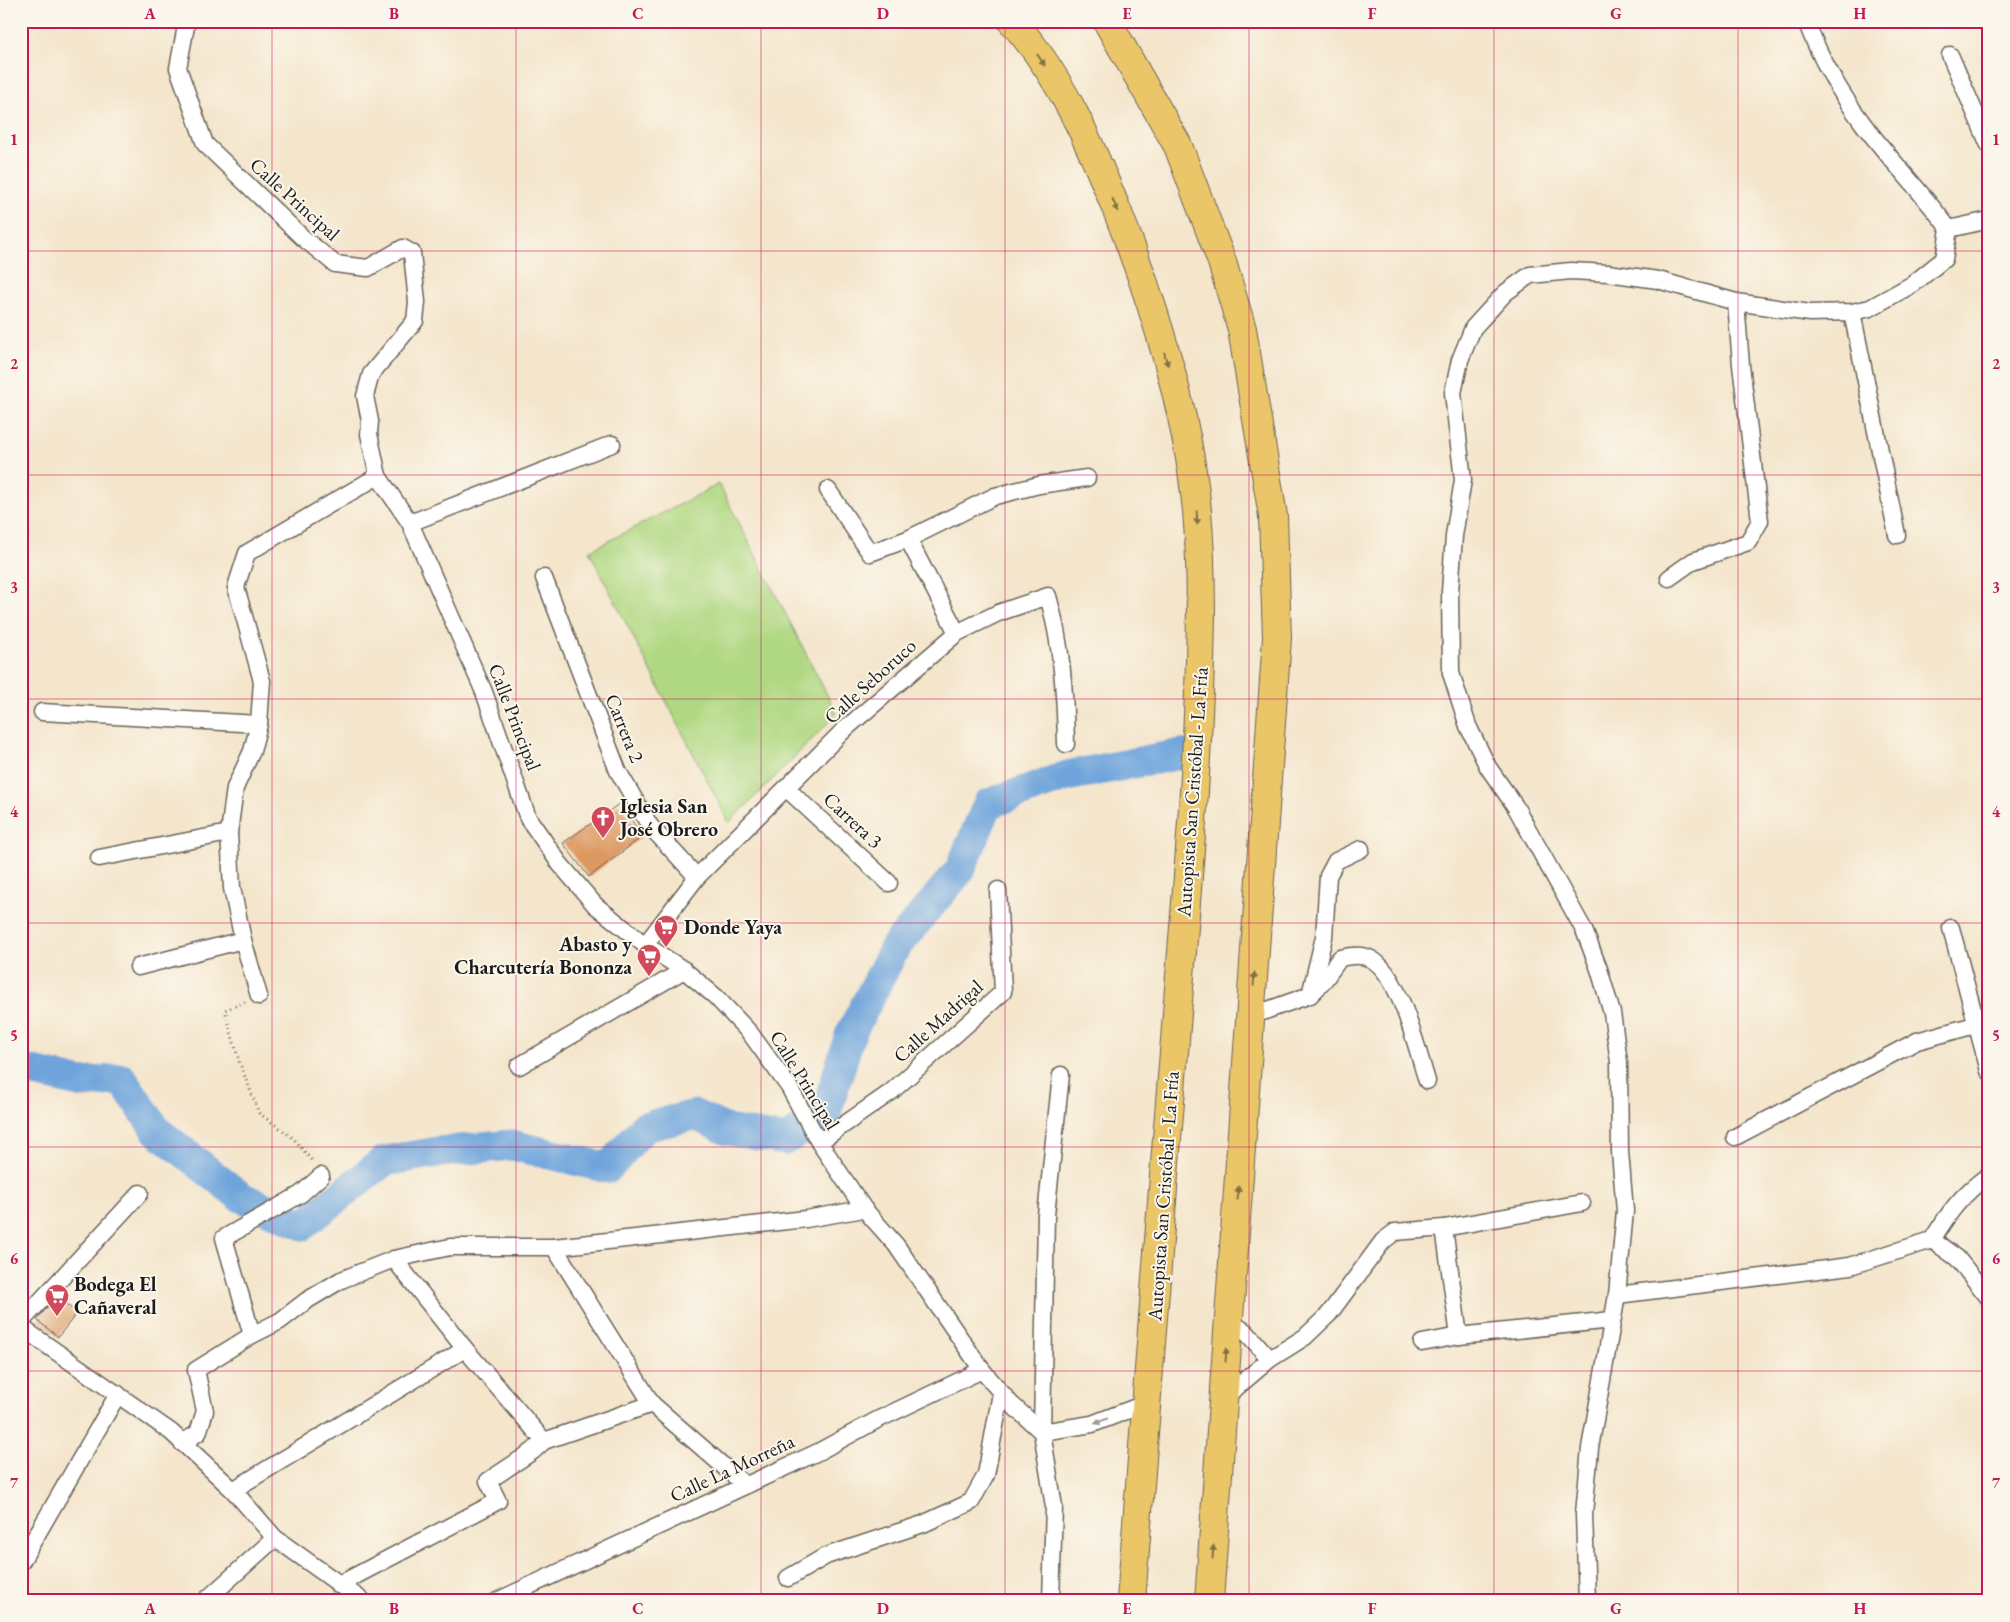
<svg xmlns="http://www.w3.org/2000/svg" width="2010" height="1622" viewBox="0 0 2010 1622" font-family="'EB Garamond',serif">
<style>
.green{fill:#b0d882;stroke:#667a4f}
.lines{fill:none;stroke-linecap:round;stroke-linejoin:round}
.river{stroke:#6ea4db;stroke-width:31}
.building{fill:#dd9861}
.minor-casing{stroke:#686259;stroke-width:19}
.motorway-casing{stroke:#686259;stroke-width:30}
.path{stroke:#686259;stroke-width:3;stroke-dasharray:1 4;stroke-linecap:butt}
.minor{stroke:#fff;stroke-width:16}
.motorway{stroke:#ebc669;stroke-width:28}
.oneway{fill:#847142}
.oneway2{fill:#999}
.grid{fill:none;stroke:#c2185b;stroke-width:1;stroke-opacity:0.55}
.labels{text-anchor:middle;stroke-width:4;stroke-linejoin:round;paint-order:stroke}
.street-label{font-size:20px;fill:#1c1c1c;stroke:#fbf7ec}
.poi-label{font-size:20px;font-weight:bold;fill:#1c1c1c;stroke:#fbf7ec;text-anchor:start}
.neatline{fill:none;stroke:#c2185b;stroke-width:2}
.grid-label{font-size:16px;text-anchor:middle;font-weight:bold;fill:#c2185b}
</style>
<rect width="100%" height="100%" fill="#fbf7ec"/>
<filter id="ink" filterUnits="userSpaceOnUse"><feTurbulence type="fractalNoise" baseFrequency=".02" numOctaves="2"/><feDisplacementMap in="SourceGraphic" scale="10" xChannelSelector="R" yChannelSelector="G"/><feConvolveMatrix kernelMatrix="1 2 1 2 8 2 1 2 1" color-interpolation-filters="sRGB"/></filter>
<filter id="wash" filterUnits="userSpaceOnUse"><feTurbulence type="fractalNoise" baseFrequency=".0096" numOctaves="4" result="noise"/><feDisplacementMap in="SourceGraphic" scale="20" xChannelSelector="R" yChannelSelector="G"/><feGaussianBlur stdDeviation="1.12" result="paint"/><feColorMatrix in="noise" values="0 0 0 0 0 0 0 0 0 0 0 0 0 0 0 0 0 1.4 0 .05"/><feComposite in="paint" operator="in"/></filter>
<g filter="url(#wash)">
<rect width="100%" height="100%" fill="#f4e5cb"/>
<!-- green -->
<path class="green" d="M719,484l118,230 -108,109 -140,-272z"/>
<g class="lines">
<!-- river -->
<path class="river" d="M21,1069l62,14 39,-4 35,52 84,66 62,28 81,-64 54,-9 74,-7 96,23 36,-41 51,-12 32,15 58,10 40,-24 25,-81 46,-89 64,-76 28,-66 79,-28 114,-22"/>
</g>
<g id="blocks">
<!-- building -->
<g class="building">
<path d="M619,804l24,32 -54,41 -26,-34z"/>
<path d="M56,1296l21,17 -19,24 -21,-17z"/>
</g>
</g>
</g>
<g filter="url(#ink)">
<use href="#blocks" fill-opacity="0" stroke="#686259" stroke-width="1"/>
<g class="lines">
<defs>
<g id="minor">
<path d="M187,21l-9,47 27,76 97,93 33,27 33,4 35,-20 9,5 5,49 -2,19 -44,53 -6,22 5,25 -1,13 9,42 32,47 74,169 44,126 32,46 35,41 50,40 39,25 32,27 34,36 39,54 30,55 45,67 32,36 86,125 28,33 32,29"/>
<path d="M1950,55l39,90"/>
<path d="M1949,229l40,-9"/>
<path d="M1852,312l45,223"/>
<path d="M828,490l42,63 38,-14 87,-43 44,-11 48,-7"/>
<path d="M410,523l202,-79"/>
<path d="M908,539l49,94"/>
<path d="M544,578l74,193 32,55 47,51"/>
<path d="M1669,578l24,-17 55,-19 12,-21 -19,-156 -5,-63"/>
<path d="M42,712l217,12"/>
<path d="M787,789l102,94"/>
<path d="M99,858l130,-25"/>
<path d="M1951,928l38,143"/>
<path d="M645,945l52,-68 148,-148 112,-96 41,-20 50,-17c14,49 17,97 18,148"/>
<path d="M138,967l105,-27"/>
<path d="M1310,995l14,-58 4,-61 8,-15 25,-12"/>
<path d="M259,996l-16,-56 -11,-52 -3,-55 6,-45 17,-37 7,-27 3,-43 -26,-94 11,-34 131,-77"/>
<path d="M1251,1016l59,-21 12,-12 18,-25c11,-2 21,-4 31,1 29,15 46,91 56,122"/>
<path d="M519,1066l165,-96"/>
<path d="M1735,1137l182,-96 58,-16"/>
<path d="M819,1142l72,-50 112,-100 -5,-102"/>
<path d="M1932,1240l25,18 32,40"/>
<path d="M554,1247l98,157 93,81"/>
<path d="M394,1259l71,90 79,92 108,-37"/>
<path d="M1617,1295l233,-29 82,-26c17,-28 30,-46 57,-65"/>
<path d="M1229,1321l17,11 24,27"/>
<path d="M21,1322l119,-129"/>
<path d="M21,1327l150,105 62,58 42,48 88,63"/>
<path d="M252,1335l-28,-97 77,-44 20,-18"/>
<path d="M1459,1336l-15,-108 138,-25"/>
<path d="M1422,1343l37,-7 153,-16"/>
<path d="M1223,1399l47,-40 35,-22 24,-23 54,-73 12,-9 49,-4"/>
<path d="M1042,1432l50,-8 55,-21"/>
<path d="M182,1443l16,-10 7,-22 -9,-41 56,-35 28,-14 26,-20 35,-21 53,-21 56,-12h104l252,-28 58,-10"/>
<path d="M233,1490l232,-141"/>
<path d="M21,1562l97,-168"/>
<path d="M788,1578l38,-22 97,-32 48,-22 15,-27 15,-82"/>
<path d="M338,1585l160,-84 -10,-20 45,-30 11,-10"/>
<path d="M205,1601l70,-63"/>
<path d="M497,1601l321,-149 59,-32 105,-50"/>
<path d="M1051,1601l3,-94 -12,-75 4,-217 15,-140"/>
<path d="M1587,1601l-3,-87 6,-66 27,-153 8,-84 -5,-59 -1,-90 -7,-49 -13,-44 -15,-39 -69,-124 -27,-39 -20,-41 -17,-53 -1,-81 4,-56 9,-56 -10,-87 7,-33 13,-32 32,-35 25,-18 41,-4 37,2 50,7 78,22 74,11 42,-1 18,-4 43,-24 31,-25 5,-30c-27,-37 -58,-68 -85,-104 -24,-32 -44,-67 -58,-104"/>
</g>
<g id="motorway">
<path d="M1012,21c49,54 79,125 106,192 36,91 70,201 79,298 6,68 4,136 1,204 -4,108 -15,217 -23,325 -15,187 -31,374 -44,561"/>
<path d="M1107,21l71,125 44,116 20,67 31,187 4,122 -68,963"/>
</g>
</defs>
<!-- minor casing -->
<use href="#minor" class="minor-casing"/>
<!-- motorway casing -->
<use href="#motorway" class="motorway-casing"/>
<!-- path -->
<path class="path" d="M245,1002l-20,8 14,51 20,52 34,25 20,24"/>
<!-- minor -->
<use href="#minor" class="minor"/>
<!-- motorway -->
<use href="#motorway" class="motorway"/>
</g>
<!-- one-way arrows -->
<defs><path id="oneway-solid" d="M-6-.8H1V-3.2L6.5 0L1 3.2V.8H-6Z" transform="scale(1.25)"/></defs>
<g class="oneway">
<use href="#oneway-solid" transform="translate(1041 60) rotate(57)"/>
<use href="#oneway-solid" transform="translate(1115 205) rotate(68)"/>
<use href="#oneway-solid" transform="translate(1166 359) rotate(75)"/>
<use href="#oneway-solid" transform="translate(1197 518) rotate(87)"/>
<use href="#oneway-solid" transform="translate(1254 979) rotate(-86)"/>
<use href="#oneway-solid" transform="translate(1238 1193) rotate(-86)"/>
<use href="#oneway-solid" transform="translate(1226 1355) rotate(-86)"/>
<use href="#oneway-solid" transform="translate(1213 1552) rotate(-86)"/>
</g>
<use class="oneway2" href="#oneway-solid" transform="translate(1101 1421) rotate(159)"/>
</g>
<!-- grid -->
<path class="grid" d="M272,21v1580M516,21v1580M761,21v1580M1005,21v1580M1249,21v1580M1494,21v1580M1738,21v1580M21,251h1968M21,475h1968M21,699h1968M21,923h1968M21,1147h1968M21,1371h1968"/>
<!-- icons -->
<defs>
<symbol id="church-pin" viewBox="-11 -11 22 30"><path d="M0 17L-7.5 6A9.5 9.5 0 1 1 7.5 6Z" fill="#d1495b" stroke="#fbf7ec"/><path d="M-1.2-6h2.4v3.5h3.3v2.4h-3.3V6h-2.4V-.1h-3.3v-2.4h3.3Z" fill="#fff"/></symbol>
<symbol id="supermarket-pin" viewBox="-11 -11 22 30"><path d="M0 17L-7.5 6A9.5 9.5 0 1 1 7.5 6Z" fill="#d1495b" stroke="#fbf7ec"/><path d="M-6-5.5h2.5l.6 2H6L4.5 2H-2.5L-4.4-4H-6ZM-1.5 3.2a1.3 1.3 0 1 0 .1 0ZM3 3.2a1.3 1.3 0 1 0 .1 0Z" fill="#fff"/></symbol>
</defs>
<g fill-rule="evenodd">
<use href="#church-pin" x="589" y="804" width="28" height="38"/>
<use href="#supermarket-pin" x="652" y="913" width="28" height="38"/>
<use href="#supermarket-pin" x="635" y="942" width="28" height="38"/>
<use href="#supermarket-pin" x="43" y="1282" width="28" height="38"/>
</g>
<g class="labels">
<!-- street labels -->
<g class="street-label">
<text transform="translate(295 199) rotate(42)" y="7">Calle Principal</text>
<text transform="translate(870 681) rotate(-42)" y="7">Calle Seboruco</text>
<text transform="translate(515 717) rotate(69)" y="7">Calle Principal</text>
<text transform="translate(625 728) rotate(68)" y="7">Carrera 2</text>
<text transform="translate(1192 792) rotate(-86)" y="7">Autopista San Cristóbal - La Fría</text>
<text transform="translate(853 820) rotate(43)" y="7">Carrera 3</text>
<text transform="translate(938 1021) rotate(-42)" y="7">Calle Madrigal</text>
<text transform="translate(805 1080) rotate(58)" y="7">Calle Principal</text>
<text transform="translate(1163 1196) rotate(-86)" y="7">Autopista San Cristóbal - La Fría</text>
<text transform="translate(732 1468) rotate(-25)" y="7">Calle La Morreña</text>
</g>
<!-- poi labels -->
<g class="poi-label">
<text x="620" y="813">Iglesia San<tspan x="620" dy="23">José Obrero</tspan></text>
<text x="684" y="934">Donde Yaya</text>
<text x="632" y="951" text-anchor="end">Abasto y<tspan x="632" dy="23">Charcutería Bononza</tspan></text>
<text x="74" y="1291">Bodega El<tspan x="74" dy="23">Cañaveral</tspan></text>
</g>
</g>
<!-- margin -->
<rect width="2010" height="1622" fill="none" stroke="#fbf7ec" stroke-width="55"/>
<rect x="28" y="28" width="1954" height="1566" class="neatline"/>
<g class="grid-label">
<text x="150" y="19">A</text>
<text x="394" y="19">B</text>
<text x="638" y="19">C</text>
<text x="883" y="19">D</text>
<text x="1127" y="19">E</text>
<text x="1372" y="19">F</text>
<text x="1616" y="19">G</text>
<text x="1860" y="19">H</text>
<text x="14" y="145">1</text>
<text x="1996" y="145">1</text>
<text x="14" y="369">2</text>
<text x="1996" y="369">2</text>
<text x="14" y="593">3</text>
<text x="1996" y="593">3</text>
<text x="14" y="817">4</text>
<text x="1996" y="817">4</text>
<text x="14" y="1041">5</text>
<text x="1996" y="1041">5</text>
<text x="14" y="1264">6</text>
<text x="1996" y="1264">6</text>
<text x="14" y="1488">7</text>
<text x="1996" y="1488">7</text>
<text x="150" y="1614">A</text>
<text x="394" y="1614">B</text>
<text x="638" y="1614">C</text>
<text x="883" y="1614">D</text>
<text x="1127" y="1614">E</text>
<text x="1372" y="1614">F</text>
<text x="1616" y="1614">G</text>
<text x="1860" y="1614">H</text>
</g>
</svg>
